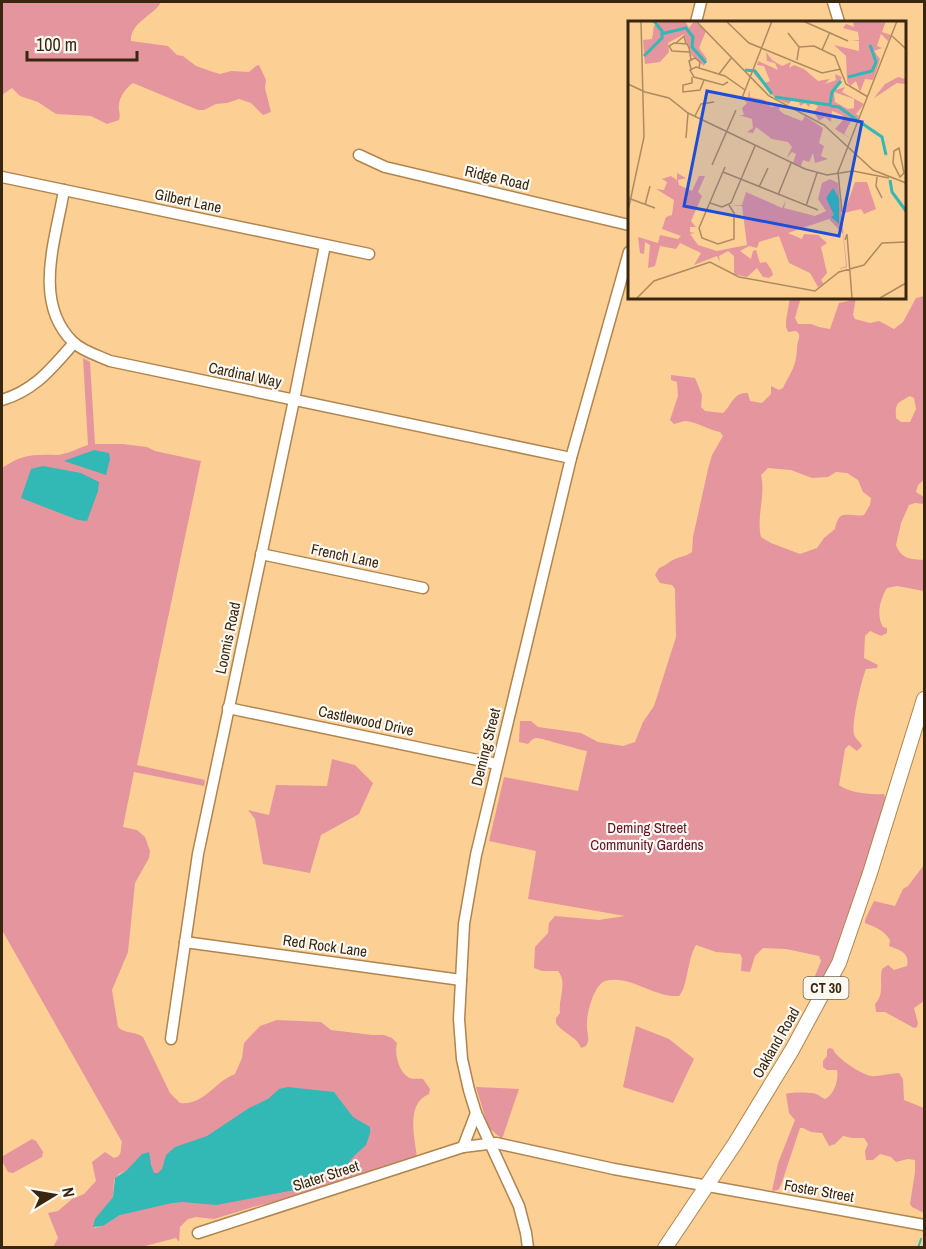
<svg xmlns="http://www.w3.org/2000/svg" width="926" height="1249" viewBox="0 0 926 1249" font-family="'Archivo Narrow',sans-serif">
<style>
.green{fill:#e5959e;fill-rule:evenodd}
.water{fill:#32b8b5}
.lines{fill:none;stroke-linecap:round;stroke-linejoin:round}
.stream{stroke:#32b8b5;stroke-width:2}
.minor-casing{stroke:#b0854d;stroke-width:13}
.major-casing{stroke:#b0854d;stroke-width:16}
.minor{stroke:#fff;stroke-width:10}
.major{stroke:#fff;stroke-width:14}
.labels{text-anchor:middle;stroke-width:4.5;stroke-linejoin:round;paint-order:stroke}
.shield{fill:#fcf8f2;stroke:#736553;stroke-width:1.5}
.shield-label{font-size:14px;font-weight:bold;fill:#38260f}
.street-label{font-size:15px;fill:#38260f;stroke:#fcf8f2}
.park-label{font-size:15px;fill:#631326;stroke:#fcf8f2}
.inset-river{fill:none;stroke:#32b8b5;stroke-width:3}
.inset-road{fill:none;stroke:#ae8b5f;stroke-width:1.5}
.view{fill:#1d4ed8;fill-opacity:0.15;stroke:#1d4ed8;stroke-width:3}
.inset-edge{fill:none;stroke:#38260f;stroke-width:3}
</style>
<rect width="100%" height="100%" fill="#fccf95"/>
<!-- green -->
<g class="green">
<path d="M2,2h159c-6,13 -31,20 -30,39l37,5 9,9 6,1 13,10 17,6 7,2 11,-3 18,1 7,-6 3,-1 7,15 -1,8 6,24 -8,3 -12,-12 -12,-4 -12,4 -11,1 -12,6h-6l-65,-27c-6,4 -14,14 -14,22 -1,6 2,9 0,15l-12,4 -16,-8 -35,-2 -18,-12 -18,-6 -8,-8 -10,7z"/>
<path d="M924,296v184l-6,5 -2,7 8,5v7l-9,-1 -6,2 -8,18 -5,22c6,15 15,14 28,15v31l-27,-5 -10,2c-7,11 -11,28 -4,39l4,1v5l-6,3 -11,-5 -5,5 -1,22 14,7 -1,3 -11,1c-4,9 -15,55 -12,65 1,5 6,7 8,12l-5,5 -8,-6 -4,4 -6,36c10,8 33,10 45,9l2,8 -49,158 -17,26 -3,1 -4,-3v-3l8,-20 -2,-5 -33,-7 -23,-1 -8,8 -5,16 -9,-1 1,-13 -2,-4 -24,-2 -20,-7c-9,14 -8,42 -17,51 -25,2 -49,-22 -74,-15 -11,4 -18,31 -18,42 -1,9 4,15 -1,23l-5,2c-4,-12 -18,-14 -25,-25v-5l4,-5c-2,-15 8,-30 -2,-42h-16l-8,-3 1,-21 13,-14 1,-10 6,-7 44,4 26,-4 -97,-17 8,-48 -47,-10 15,-64 74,14 9,-40c-8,-1 -48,-14 -51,-13 -3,0 -6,4 -8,6l-9,-2 1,-21h11l7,6 43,6 17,9 25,4 12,-4 8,-20 11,-16 22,-69 -1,-48 -3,-4 -12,-2 -5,-8 4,-7c6,-2 8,-5 14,-8 7,-4 10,-2 19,-8l1,-15 15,-68 4,-14 11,-19 -3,-4c-11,-2 -25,-11 -35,-11 -4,1 -7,2 -11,3l-4,-4 8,-24 -1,-14 -6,-2v-5l24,3 7,17 -1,12 4,4 18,2c9,-8 10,-21 25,-20l2,8 12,2 9,-9v-8l8,4 4,-2c8,-17 13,-20 14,-40 0,-6 3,-9 2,-14l-3,-3 -8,1 -2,-5v-6l4,-24h11l-6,21 3,6h13l8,3 11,2 9,-26 9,-2 3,-4h5l-3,18 2,4 15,4 9,-2 15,8 9,-7 13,-24zM910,396l4,2 2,11 -6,13h-9l-5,-4c-1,-16 2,-15 14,-22zM768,468l23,2 21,8 16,-1 8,-5 11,1 11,7 5,12 8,6 -1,7 -6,10c-16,3 -25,-8 -29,14l-11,9 -7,10 -17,6 -29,-11 -10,-6c-5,-21 5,-41 0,-62z"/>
<path d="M83,358l7,4 5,82h28l24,3 8,4 46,10 -64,304 68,15 -1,6 -70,-14 -11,55 14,3 8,7 5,14 -1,7 -14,25 -7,69 -16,38 6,37c7,7 17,4 25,10l27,56 10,10c24,3 35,-22 55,-29l7,-16 2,-15 16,-17 17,-6 44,2 10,8 41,5h12l8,3 5,5c-3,10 2,29 11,34 4,3 10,1 15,2l7,10 -1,5c-24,10 -14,44 -12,64l-22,5 -83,30 -59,14 -39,12 -18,-2 -8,2 -8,8 -1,15 -3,-4 -35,9h-88l5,-9 -10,-25 10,-2 14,-12 12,-5 12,-13 -4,-19 13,-10 9,6c9,-2 6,-9 8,-16l-120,-212v-462c18,-13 32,-14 54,-13 9,0 23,-7 32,-10zM127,1170l-7,45 -17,11 -9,2 6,-14 13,-17 1,-17 5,-6z"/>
<path d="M332,759l23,6 18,18 -14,31 -38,21 -11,38 -47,-9 -8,-45 -7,-9 21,5 7,-30 51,1z"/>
<path d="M924,865v136l-10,7 4,15 -1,4 -3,1 -29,-16h-9l-1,-8c10,-10 4,-23 7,-35l6,-4 6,5 13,-4c3,-14 -8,-16 -18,-20l1,-6c-6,-10 -15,-13 -25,-17v-3l9,-19 21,5 8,-17 5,-3z"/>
<path d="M636,1026l33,13 25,20 -21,44 -50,-16z"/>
<path d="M829,1048l4,1c3,9 28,25 38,27 4,1 22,-3 28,-3l4,6 1,21 20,8v105l-12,-6 -2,-3 5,-32v-12l-7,-1 -12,3 -5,-5 -11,-3 -7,6h-7l-1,-9 3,-7 -4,-6h-12l-9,-2 -8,8 -6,2 -7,-13 -11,-1 -8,-4h-3l-19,57 -3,5 -6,1 6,-28 17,-43 -6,-7 -3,-19c3,-2 25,-2 30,0 3,1 6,4 9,5 9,-4 14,-19 12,-29h-10l-4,-3v-6l4,-5v-6z"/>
<path d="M476,1087l43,2 -17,50 -14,-12z"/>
<path d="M32,1139l4,2 7,11 -1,5 -29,16 -5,-1 -6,-11 1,-5z"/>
</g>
<!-- water -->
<g class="water">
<path d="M94,450l15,3 1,6 -4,16 -42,-14z"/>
<path d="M43,466l38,7 18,9 -1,9 -11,30 -9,-1 -57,-22 10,-29z"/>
<path d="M288,1087l46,5 19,25 17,10v6l-4,12 -12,11 -9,12 -23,8 -9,7 -13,6 -84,16 -33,-3 -11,1 -52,12 -17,11 -10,1 2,-8 18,-22 2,-19 12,-8 15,-16 7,-2 2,13 3,8h4l4,-4 4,-14 9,-8 32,-11 42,-28 19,-9 11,-10z"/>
</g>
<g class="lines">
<!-- stream -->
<path class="stream" d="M918,1248l3,-9"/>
<defs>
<g id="minor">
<path d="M833,2l6,20"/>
<path d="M696,22l5,-20"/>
<path d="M359,155l26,12 244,58"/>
<path d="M2,177l367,77"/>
<path d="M64,190c-8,49 -32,112 9,152 9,9 26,14 37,19l461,97"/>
<path d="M2,400c33,-10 49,-31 72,-57"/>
<path d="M261,554l162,34"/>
<path d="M228,708l269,56"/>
<path d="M185,942l276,38"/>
<path d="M171,1039l27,-185 96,-454 31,-155"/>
<path d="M463,1147l13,-34"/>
<path d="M198,1233l265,-86 33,-4 118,26 310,56"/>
<path d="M528,1248l-2,-15 -7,-27 -43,-93 -7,-23 -7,-31 -3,-40 5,-95 12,-69 95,-397 58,-206"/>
</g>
<path id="major" d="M665,1248l71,-106 56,-92 47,-87 31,-90 54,-174"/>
</defs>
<!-- minor casing -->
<use href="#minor" class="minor-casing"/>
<!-- major casing -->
<use href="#major" class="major-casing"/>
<!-- minor -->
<use href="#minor" class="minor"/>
<!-- major -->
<use href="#major" class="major"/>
</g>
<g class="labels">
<!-- shield labels -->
<rect class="shield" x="803.5" y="977" width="45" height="22" rx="4.5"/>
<g class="shield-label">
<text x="826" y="993">CT 30</text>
</g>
<!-- street labels -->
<g class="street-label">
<text transform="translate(497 178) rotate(13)" y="5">Ridge Road</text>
<text transform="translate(188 201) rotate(12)" y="5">Gilbert Lane</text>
<text transform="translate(245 375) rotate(12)" y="5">Cardinal Way</text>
<text transform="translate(345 556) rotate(12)" y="5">French Lane</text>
<text transform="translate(228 638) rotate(-78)" y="5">Loomis Road</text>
<text transform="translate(366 721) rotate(12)" y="5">Castlewood Drive</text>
<text transform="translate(486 747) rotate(-76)" y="5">Deming Street</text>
<text transform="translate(325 946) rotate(8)" y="5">Red Rock Lane</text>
<text transform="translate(776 1043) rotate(-60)" y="5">Oakland Road</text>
<text transform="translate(326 1176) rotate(-18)" y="5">Slater Street</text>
<text transform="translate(819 1191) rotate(10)" y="5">Foster Street</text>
</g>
<!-- park labels -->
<g class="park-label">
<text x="647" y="833">Deming Street<tspan x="647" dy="17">Community Gardens</tspan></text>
</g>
</g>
<!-- overview -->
<g transform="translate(628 21)">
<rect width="278" height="278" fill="#fccf95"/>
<path d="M33,0h24l4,7 5,-7 12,10 -7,17 8,11 -3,7 -13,-11 -7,-21 -16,9 1,9 -9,10 -15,2 -2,-24 9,-1 2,-13zM225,0h33l-4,11 9,3 -3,6 -7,-7 -4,12 5,2 -8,3 6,8 -7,21 -8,-1 -5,13 -4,-11 -6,5 -3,-5 -1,-25 -12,-11 25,6v-10l-8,-1h8l-1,-8 -15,-4 3,-4 8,3zM138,31l6,8 10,6 9,-4 -2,6 5,-3 10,4 14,12 12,-2 -5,5 11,-4 -1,-6 7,3 -6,13 9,-3 -3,5 22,12 -8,10 3,2 -3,6 -5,-1 -7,13 7,5 -16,-10 9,-10 -2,-4 -10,-4 -1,11 -6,-5 -6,4 -5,-9 4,-6 -7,-3 -2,4 -4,-4 -5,3 -1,-6 -6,-2 -4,6 -13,-5 -22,-25v-4l11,13 5,-2 -6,-15 -7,-1 1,-4 20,9 -3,-7 -8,-2zM206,71l20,7v9l-6,1 -13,-7zM270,56l7,2v5l-8,-1 -23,15 11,-14zM121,69l1,4v3l15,3 2,4 2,-2 2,5 9,-2 -1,5 5,4 18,7 3,-5 18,12 -4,15 5,3 -3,10 7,3 -13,4 -2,-10 -4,9 -6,-2 -2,6 -8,-3 3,-9 -4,-2 -6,7 6,-12 -4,-5 -16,-3 -16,-12 -3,6 -6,-1 6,-4 -1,-9 -13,-4h5l-2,-7 5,-5 -4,-4 5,-1zM49,152l9,5 -8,2 1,5 13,6 7,-15h6l-7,16 4,4 -11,25 5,6h-6v5l5,1 -5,1 8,11 19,6 30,-6 -5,-39 -11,-1h11l4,-13 36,16 4,-8 -2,8 31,8 11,-5 -8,-12 4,-16 8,-4 8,4 9,84 -9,2 8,-3 -3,-32 -14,-15 -41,14 14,6 2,-5 14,1 9,8 -6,4 6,26 -6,7 3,4 -6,3 -8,-14 -21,-10 -10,-27 -20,6 -2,6 -8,-2 -9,5 11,8 2,-8 3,-1 4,13 6,-1 5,7 2,6 -4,3 -6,-1 -6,-9 -10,9 -13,-3v-18l-6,-5 -9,5 1,6 -3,-6 -23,9 7,-12 -21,-10 -4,6 -16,-3 -5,20 -7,2 2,-23 -5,-3 -1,12 -4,-1 -2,-16 20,6 2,-8 18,4 3,-3 -19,-7 4,-12 6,-2 2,-15 -18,-11 8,1 3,-8 -5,-3 9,-3 6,4zM227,161h12l9,27 -12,5 -3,-5 -17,4z" fill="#e5959e" fill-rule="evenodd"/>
<path d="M205,167l6,10v26l-8,-7 3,-2 -8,-17z" fill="#32b8b5"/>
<path class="inset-river" d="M33,13l25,-6 7,9 -1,10 14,16M16,35l18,-18v-7l-8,-10M117,49l10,1 17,23M220,56l24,-6 4,-9 -6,-17M147,76l55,8 2,-13 9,-11M203,85l8,1 18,13M232,101l22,15 4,18M262,159l2,12 14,19"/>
<path class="inset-road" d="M68,0l73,75 55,29 49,45 33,13M98,0l23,22 73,30 19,-4M175,0l45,20M160,12l11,14 -2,13M264,15l14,13M48,22l8,-7 2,8M171,26l15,-1 21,10 11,28 22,13M194,29l8,-18M61,31l-17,-1 -3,-5 5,-3 13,1 2,4 2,12M63,48l-2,-8 6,-3 5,4 -1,6M91,53l13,-17M64,56v6l-9,2v7l17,-2 4,-10M100,61l-5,3 -29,-8 -4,-7 6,-3 29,9 20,14M0,63l17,8M17,71l24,6 19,15 117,56 22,6 26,-4 36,7M114,77l30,-77M67,95l6,-12 13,-2M58,117l2,-25M271,127l5,25 -4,4 -7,-14 1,-12zM84,144l24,-55M97,146l-26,61 3,10 16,6 16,-5v-26l-5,-8M95,151l95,38M249,156l-1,9 6,12M131,166l9,-19M150,174l13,-32M0,177l27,10M82,182l12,4 9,-4 24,-57M17,184l5,-19M178,185l11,-33M0,190l16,-74 -3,-116M214,191l-4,-40 59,-151M217,219l2,-6 5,64M9,277l17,-17 56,-19 29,15 76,14 24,-19 25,-7 18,-22 24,-1M252,277l26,-15"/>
<path class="view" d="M79,70l155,31 -23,114 -155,-30z"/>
<rect width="278" height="278" class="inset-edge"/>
</g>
<!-- border -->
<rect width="926" height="1249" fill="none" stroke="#38260f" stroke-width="6"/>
<!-- north arrow -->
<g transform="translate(54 1195) rotate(79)" stroke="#fcf8f2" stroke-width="4.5" paint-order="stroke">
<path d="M0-4.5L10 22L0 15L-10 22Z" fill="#38260f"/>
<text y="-9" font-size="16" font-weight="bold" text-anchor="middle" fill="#38260f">N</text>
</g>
<!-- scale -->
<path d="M27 51v9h110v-9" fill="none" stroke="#38260f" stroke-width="3"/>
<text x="36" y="51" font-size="18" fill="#38260f" stroke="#fcf8f2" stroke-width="4.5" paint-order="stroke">100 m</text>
</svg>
